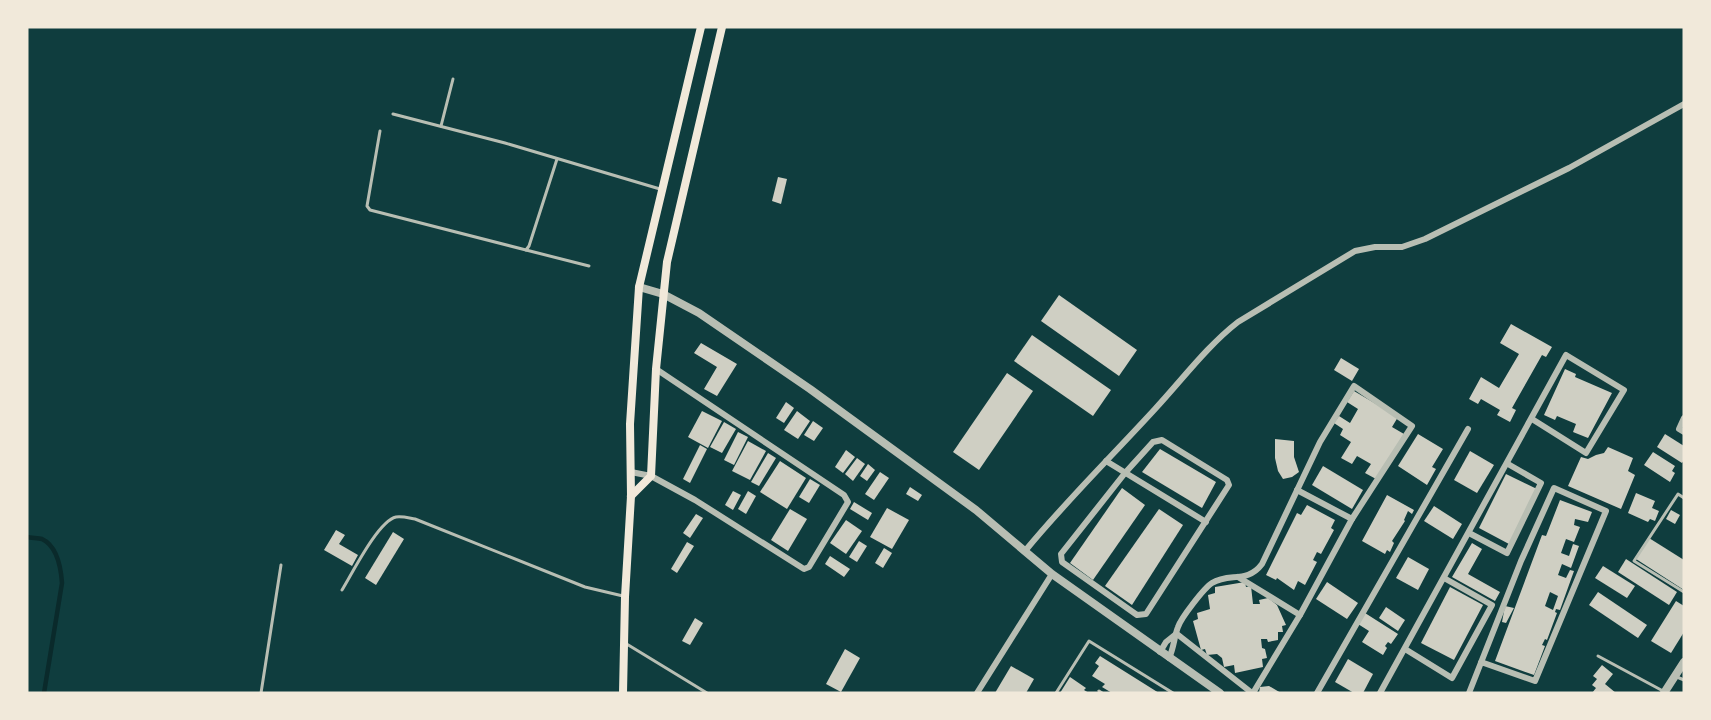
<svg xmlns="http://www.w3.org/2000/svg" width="1711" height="720" viewBox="0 0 1711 720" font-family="'Varela Round',sans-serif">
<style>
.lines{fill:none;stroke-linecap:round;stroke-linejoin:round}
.stream{stroke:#0a2a2b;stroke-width:4.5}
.building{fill:#cfcfc3;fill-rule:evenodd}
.service{stroke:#b8beb3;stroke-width:3}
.minor{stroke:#b8beb3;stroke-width:6}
.tertiary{stroke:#b8beb3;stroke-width:8}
.secondary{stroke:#f1e9da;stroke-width:8}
</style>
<rect width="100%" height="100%" fill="#0f3d3e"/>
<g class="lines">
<!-- stream -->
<path class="stream" d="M27,537c4,1 11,1 15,2 15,7 19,30 20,44l-18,110"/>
</g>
<!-- building -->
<g class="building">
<path d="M778,177l9,2 -6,25 -9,-3z"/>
<path d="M1059,295l78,55 -18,26 -78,-55z"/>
<path d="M1511,324l41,23 -6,10 -4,-2 -30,53 4,2 -6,12 -13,-7 3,-5 -19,-11 -3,5 -9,-5 12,-22 18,11 20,-34 -19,-11z"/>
<path d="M1032,335l79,55 -18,26 -79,-55z"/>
<path d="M701,343l36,21 -20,32 -13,-7 13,-22 -23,-14z"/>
<path d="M1341,358l18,11 -7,12 -18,-11z"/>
<path d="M1565,369l11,5 -1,3 37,16 -24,45 -15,-6 3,-8 -19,-8 -2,4 -11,-5z"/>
<path d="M1007,373l26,18 -54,79 -26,-18z"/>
<path d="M1354,391l44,26 -6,10 12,7 -28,45 -11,-6 6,-9 -14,-8 -5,8 -11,-6 10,-16 -11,-7 3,-6 -9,-6 5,-7 11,7 8,-14 -11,-7z"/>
<path d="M786,402l8,6 -10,15 -8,-5z"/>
<path d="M702,411l20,10 -14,27 -20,-11z"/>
<path d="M797,411l13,10 -12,18 -14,-9z"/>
<path d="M813,421l10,7 -9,13 -10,-6z"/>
<path d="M724,422l12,7 -14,24 -12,-6z"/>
<path d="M738,432l10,5 -14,28 -10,-5z"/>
<path d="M1418,434l25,15 -11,18 4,2 -9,16 -29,-19z"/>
<path d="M1665,434l19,12v14l-2,3 -25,-16z"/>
<path d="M1275,439l19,2v16l5,15 -7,5 -9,2 -5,-8 -3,-13z"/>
<path d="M748,441l18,10 -16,29 -18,-9z"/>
<path d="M700,445l7,4 -17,34 -7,-4z"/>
<path d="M1608,447l25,11 -5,13 7,4 -14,34 -53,-23 13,-29 7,2 8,-4 8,-2z"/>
<path d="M1160,449l56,33 -14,26 -60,-36z"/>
<path d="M846,450l9,7 -12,16 -8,-6z"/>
<path d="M1470,451l24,14 -17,28 -23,-13z"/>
<path d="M1653,452l22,14 -3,5 3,2 -5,9 -26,-17z"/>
<path d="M768,453l8,5 -17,28 -8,-4z"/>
<path d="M857,458l8,6 -12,17 -8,-7z"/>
<path d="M780,461l26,17 -19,31 -27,-17z"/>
<path d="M868,464l7,6 -8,11 -7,-5z"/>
<path d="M1323,466l40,24 -11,19 -40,-24z"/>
<path d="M880,472l9,6 -15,22 -9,-6z"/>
<path d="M1506,474l31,15 -28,55 -30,-16z"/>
<path d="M810,479l10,6 -11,18 -10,-6z"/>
<path d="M910,487l12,8 -4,6 -12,-7z"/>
<path d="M1122,488l23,17 -52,75 -23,-17z"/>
<path d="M733,491l8,4 -8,15 -8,-5z"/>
<path d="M748,491l8,5 -10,18 -8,-5z"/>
<path d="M1636,493l19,8 -3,7 7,3 -4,10 -5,-2 -2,3 -20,-9z"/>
<path d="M1387,495l27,15 -2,4 -4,-3 -4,9 1,1 -13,20 2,2 -4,9 -3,-2 -2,4 -23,-13z"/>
<path d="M1560,500l32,12 -4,10 -13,-3 -1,6 6,2 -6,15 -8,-3 -5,14 8,3 4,-12 6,2 -8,22 -9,-4 -4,11 8,3 4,-8 4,1 -14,39 -4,-1 -1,3 2,1 -10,27 -2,-1 -3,6 3,1 -11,29 -39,-14 47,-126 4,1zM1550,592l8,4 -5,14 -8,-4z"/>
<path d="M854,502l18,11 -4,7 -18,-11z"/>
<path d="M1307,505l28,15 -4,8 3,2 -13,24 -4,-2 -4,8 4,2 -12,23 -7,-4 -4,9 -17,-12 -1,2 -10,-5 31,-62 4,2z"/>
<path d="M1434,506l28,18 -9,15 -29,-18z"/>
<path d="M887,508l22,12 -17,29 -22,-12z"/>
<path d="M790,509l17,10 -19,32 -17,-11z"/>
<path d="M1159,509l24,16 -51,80 -27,-19z"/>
<path d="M1671,510l9,5 -5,9 -9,-5z"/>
<path d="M696,514l7,4 -13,20 -7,-5z"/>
<path d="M846,520l16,11 -16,23 -16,-11z"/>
<path d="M336,530l9,5 -6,9 19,11 -6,11 -28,-16z"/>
<path d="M393,532l11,7 -28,46 -11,-7z"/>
<path d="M1649,538l35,22v30l-48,-31z"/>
<path d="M859,541l8,5 -10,16 -8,-5z"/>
<path d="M687,542l7,4 -17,27 -6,-4z"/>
<path d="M1472,543l10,6 -14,25 32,18 -5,9 -43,-24z"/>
<path d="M884,548l8,5 -9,15 -8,-5z"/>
<path d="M830,556l20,13 -6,8 -19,-13z"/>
<path d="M1408,557l21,12 -11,21 -22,-12z"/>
<path d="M1626,559l51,33 -8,13 -51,-33z"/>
<path d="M1603,566l32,20 -8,12 -32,-20z"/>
<path d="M1245,582l1,5 5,-1 2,18h7l-1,-4 9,-2 9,7 9,20 -4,1 1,6h-5v8l-10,2 -1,-3h-6l1,9 3,1 2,9 -5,1 1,8 -28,6 -1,-8 -10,2 -2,-9 -5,-4 -10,1 -2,-6 -4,1 -8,-29 5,-2 -1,-6 13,-4 -2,-14 7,-2v-6z"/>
<path d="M1327,582l31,21 -11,16 -31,-20z"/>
<path d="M1450,587l33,18 -29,55 -33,-17z"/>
<path d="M1598,592l49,33 -9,13 -49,-33z"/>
<path d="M1676,601l8,5v26l-13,21 -20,-12z"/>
<path d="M1505,606l9,2 -8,15 -4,-1z"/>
<path d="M1386,607l19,13 -7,11 -19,-13z"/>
<path d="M1365,613l33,21 -7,10 -3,-2 -3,4 2,2 -4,7 -21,-13 7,-11 -11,-7z"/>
<path d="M695,618l8,5 -13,22 -8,-4z"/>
<path d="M845,649l15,9 -19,34 -15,-8z"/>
<path d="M1100,656l59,37h-47l-10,-6 3,-3 -13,-8 7,-10 -4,-3z"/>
<path d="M1348,659l25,15 -10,19h-9l-19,-11z"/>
<path d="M1602,665l11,9 -8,10 11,9h-24l4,-5 -4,-3 5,-6 -4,-3z"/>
<path d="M1011,666l23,13 -8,14h-31z"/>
<path d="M1070,677l16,11 -2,2 5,3h-29z"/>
<path d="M1269,686l12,7h-22l1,-6z"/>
</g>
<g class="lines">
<!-- service -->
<g class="service">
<path d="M393,114l112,29 155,46"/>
<path d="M441,126l12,-47"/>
<path d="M380,131l-13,75 3,4 156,40 3,-4 28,-87"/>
<path d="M526,250l63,16"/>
<path d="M1684,498l-6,-4 -44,67 50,31"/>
<path d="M342,590c10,-16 36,-69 54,-73 6,-1 13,1 19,2l170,68 38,9"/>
<path d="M625,643l82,50"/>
<path d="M1598,656l65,35"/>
<path d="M1677,677l7,3"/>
<path d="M1099,691l3,2"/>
<path d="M261,693l20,-128"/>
<path d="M1056,693l33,-52 84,52"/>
</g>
<!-- minor -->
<g class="minor">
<path d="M1684,418l-5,11 5,3"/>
<path d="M1162,440l65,40 2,5 -83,129 -9,1 -75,-53 -1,-8 64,-81 28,-31z"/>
<path d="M1106,461l100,61"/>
<path d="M631,472l20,4 44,24 109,69 5,-2 39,-65 -4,-7 -188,-126"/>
<path d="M1297,490l55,29"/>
<path d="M1469,533l38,20 34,-70 -33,-19"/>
<path d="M1025,551c41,-50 87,-95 130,-142 27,-29 52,-63 83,-87l117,-71 20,-4h27l23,-8 144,-71 115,-64"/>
<path d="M1238,577l62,38 -47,78"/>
<path d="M1177,634l75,59"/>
<path d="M1405,649l47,29 40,-73 -48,-27"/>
<path d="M1160,652l6,-10 10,-8"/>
<path d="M1169,658c5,-10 5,-21 9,-31 3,-9 26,-39 34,-44 17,-11 35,1 50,-19l58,-122 34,-56 58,40 -60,93 -52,96"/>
<path d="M977,693l75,-119"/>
<path d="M1317,693l151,-264"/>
<path d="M1380,693l186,-338 58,35 -38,63 -54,-34"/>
<path d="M1469,693l52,-132 33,-73 52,23 -71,170 -54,-19"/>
</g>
<!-- tertiary -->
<g class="tertiary">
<path d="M639,287l24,7 36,19 111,76 166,121 76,64 168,119"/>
<path d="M1664,693l20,-31"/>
</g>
<!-- secondary -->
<g class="secondary">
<path d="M631,496l20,-20 5,-107 11,-107 55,-235"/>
<path d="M623,693l2,-96 6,-101 -1,-72 9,-137 62,-260"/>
</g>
</g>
<!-- border -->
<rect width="1711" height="720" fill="none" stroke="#f1e9da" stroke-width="57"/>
</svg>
